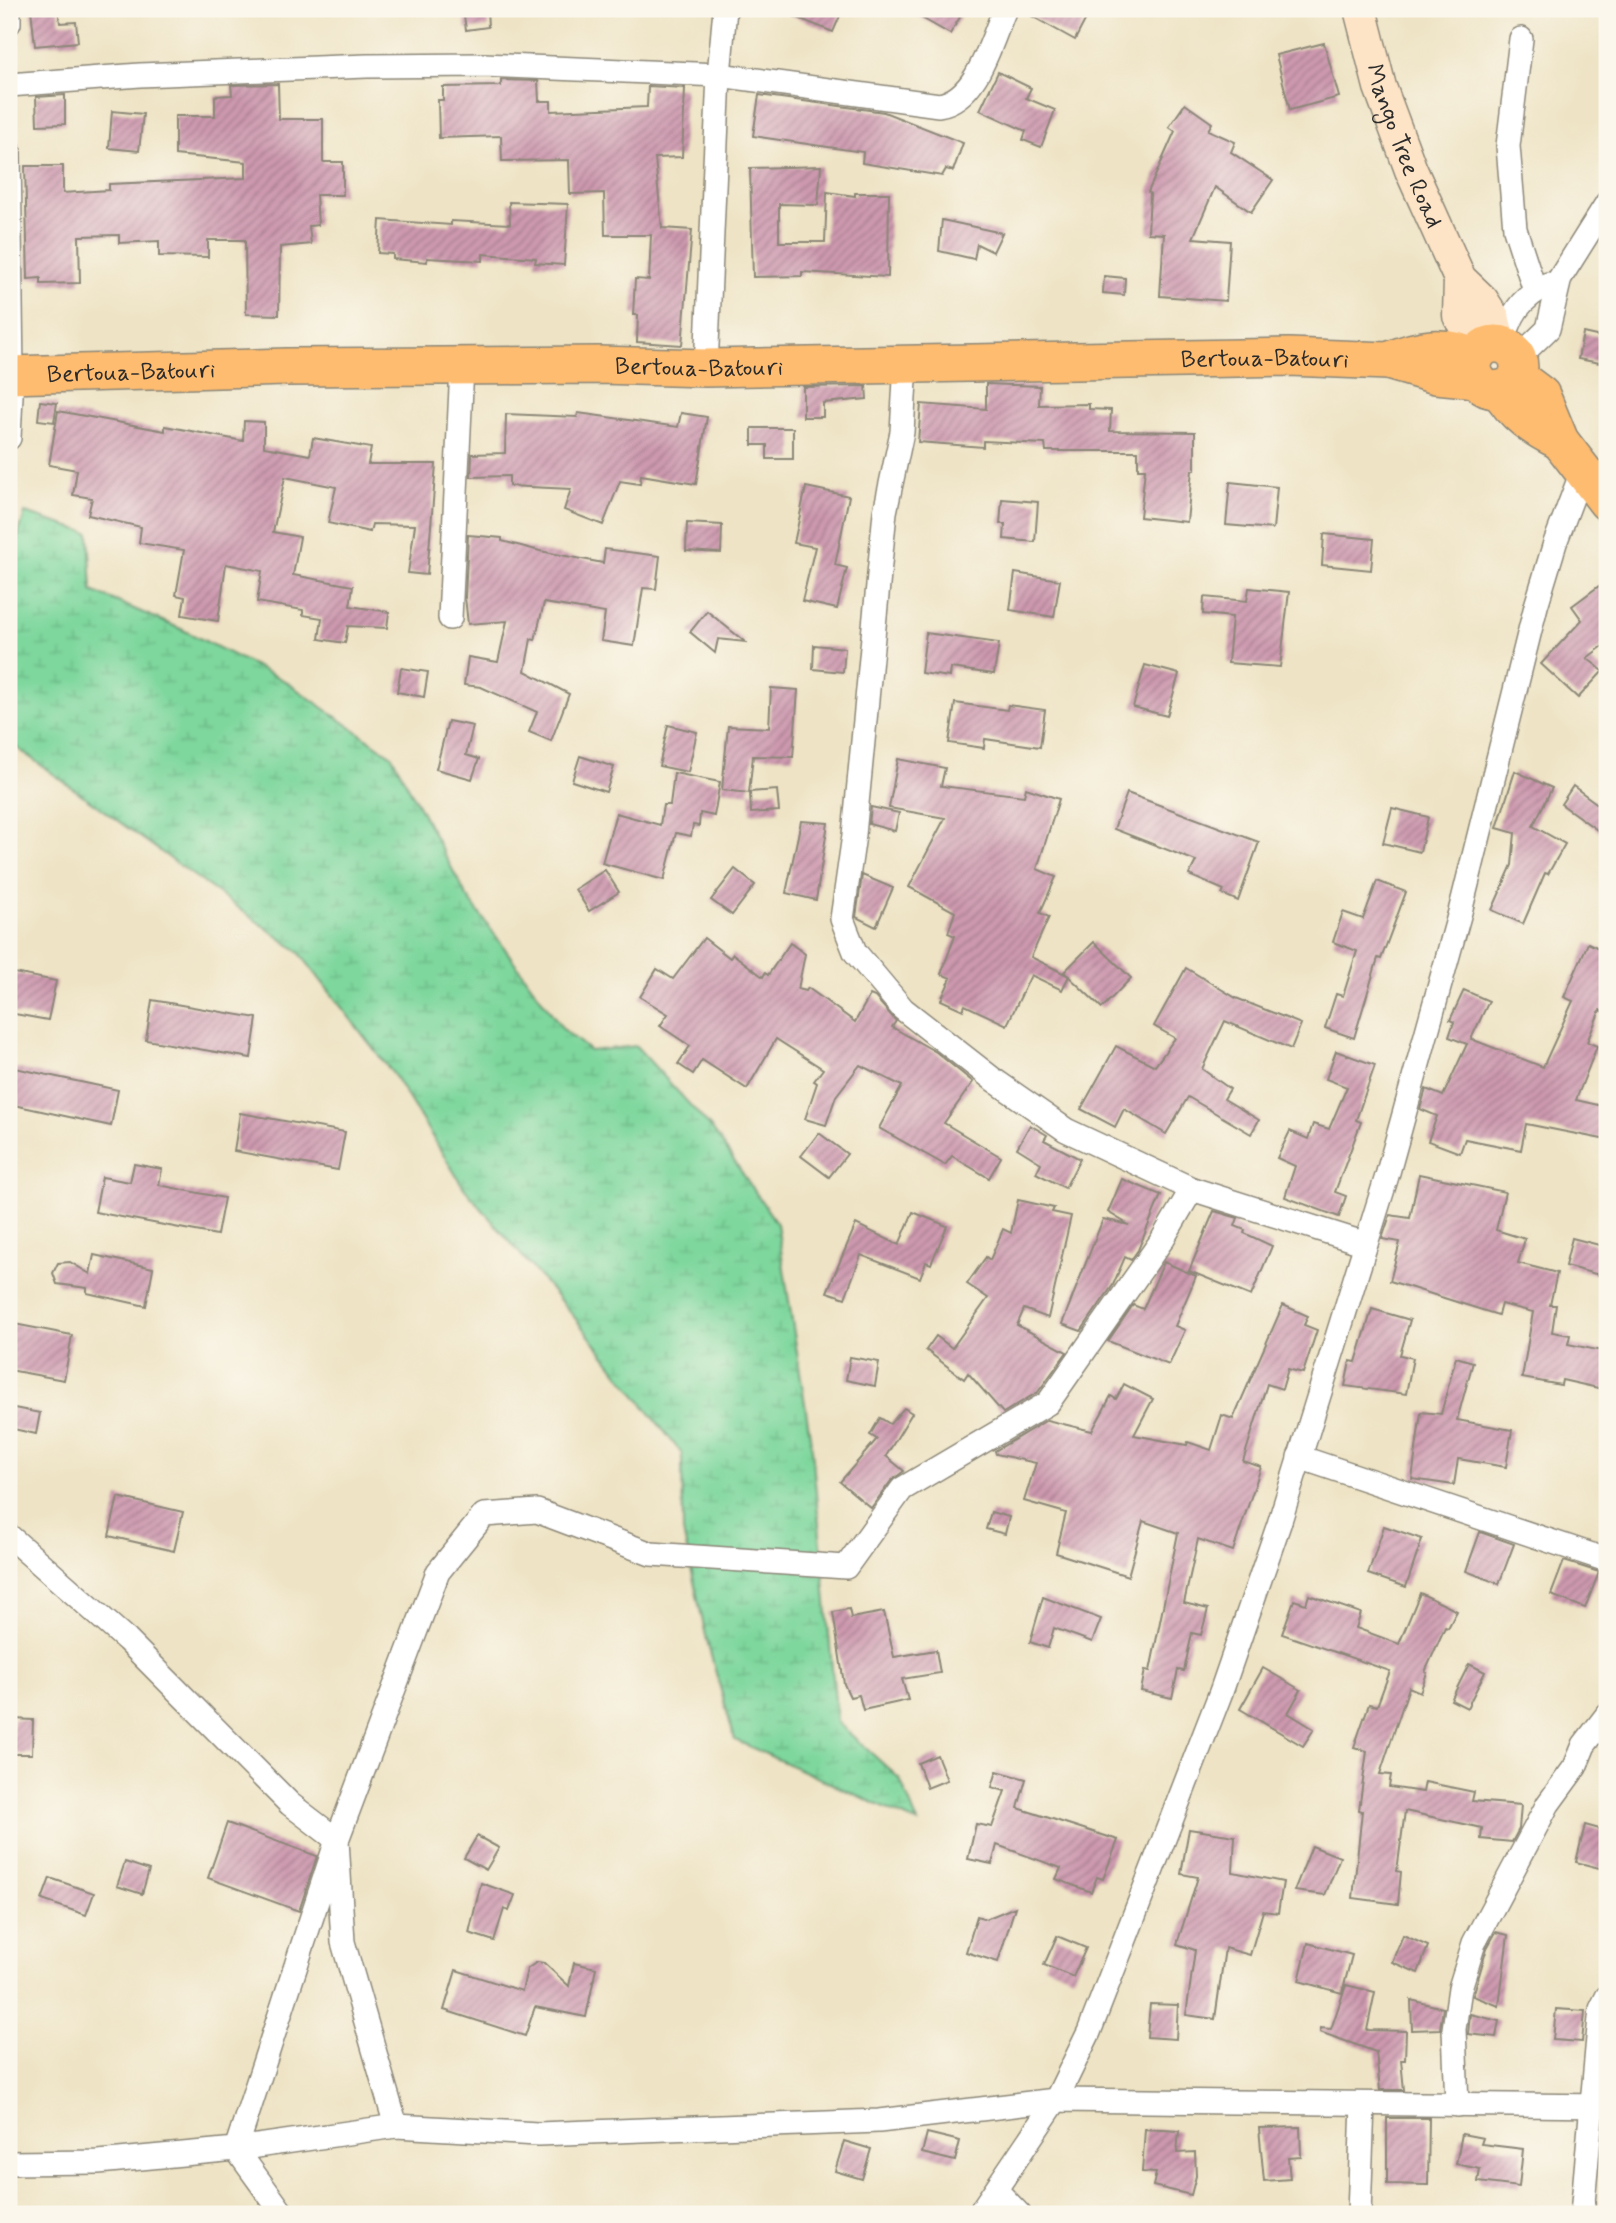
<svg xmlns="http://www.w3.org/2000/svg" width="1616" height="2223" viewBox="0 0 1616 2223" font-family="Mynerve,sans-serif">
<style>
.wetland{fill:url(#wetland-marsh);stroke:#548164;stroke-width:2}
.building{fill:url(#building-hatch)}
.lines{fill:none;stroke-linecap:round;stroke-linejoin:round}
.minor-casing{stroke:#8c8778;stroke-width:26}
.secondary-casing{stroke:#8c8778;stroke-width:35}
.trunk-casing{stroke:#8c8778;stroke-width:40}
.minor{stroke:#fff;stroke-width:23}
.secondary{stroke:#fee4c6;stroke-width:32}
.trunk{stroke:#fdbc70;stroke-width:37}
.labels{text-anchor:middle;stroke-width:7;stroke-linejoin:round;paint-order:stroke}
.street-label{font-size:24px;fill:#2b2b2b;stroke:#fbf7ec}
</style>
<defs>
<pattern id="wetland-marsh" width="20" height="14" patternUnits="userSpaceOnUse" patternTransform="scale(1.75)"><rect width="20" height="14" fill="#7ed79d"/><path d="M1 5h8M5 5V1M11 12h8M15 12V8" fill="none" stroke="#6db987"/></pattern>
<pattern id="building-hatch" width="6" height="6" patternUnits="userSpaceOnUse" patternTransform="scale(1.75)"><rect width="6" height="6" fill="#cd99af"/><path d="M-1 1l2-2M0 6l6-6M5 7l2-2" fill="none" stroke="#a77d8f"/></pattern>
</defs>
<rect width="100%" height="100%" fill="#fbf7ec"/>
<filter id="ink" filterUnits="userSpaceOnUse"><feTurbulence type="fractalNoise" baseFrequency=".0143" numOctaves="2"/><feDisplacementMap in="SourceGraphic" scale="14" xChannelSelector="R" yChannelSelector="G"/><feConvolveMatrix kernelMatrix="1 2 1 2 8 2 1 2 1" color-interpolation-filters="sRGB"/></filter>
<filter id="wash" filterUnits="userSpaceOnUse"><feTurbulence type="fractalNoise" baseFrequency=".00686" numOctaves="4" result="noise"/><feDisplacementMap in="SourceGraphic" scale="28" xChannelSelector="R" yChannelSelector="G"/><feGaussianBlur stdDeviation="1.57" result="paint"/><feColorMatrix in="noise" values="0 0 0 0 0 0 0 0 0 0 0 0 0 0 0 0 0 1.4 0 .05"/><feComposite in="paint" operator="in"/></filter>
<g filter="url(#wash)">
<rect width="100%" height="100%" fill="#eee3c4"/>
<!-- wetland -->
<path class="wetland" d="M25,513l64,20 3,58 89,38 104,52 107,75 74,139 97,134 27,22 46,-5 77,84 64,94 35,225 25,273 63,57 18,44 -183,-83 -27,-95 -25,-113 -1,-78 -111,-141 -107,-125 -70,-113 -96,-124 -289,-209v-175z"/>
<g id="blocks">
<!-- building -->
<g class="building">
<path d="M31,9h27l2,14 16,-1 2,20 -43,4z"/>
<path d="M463,9h24l1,18 -22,3z"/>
<path d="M776,9h67l-10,23z"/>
<path d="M906,9h40l14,8 -10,17z"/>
<path d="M1019,9h72l-16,31z"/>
<path d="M1324,43l15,54 -49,13 -14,-55z"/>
<path d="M998,72l33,16 -5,10 29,12 -14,37 -18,-7 3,-9 -46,-21z"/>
<path d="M501,80l37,1 1,20h12v10l96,-4 1,-21 37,2 -3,69 -27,1 7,70 30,2 -10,115 -45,-3 1,-27h-5l2,-36 14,1 2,-45h-46l-1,-42 -34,1 -1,-34 -67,1 -1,-25 -62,2 -1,-38h5v-13l58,-1z"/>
<path d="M278,84l1,35h44v43h20v33h-27l2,30 -9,1 2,18 -31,3 -1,68 -33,-1 -1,-74h-37v17l-49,-1v-15l-40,2v-8l-40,1 1,47 -39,1v-6l-13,1 -3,-113h38v27l46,-3v-6l137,-6v-16l-71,-7v-39h40v-20l17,-1 -1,-10z"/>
<path d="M65,95v29l-28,1 -1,-28z"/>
<path d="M759,95l125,17 79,31 -10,28 -7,-2 -4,7 -80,-13 1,-11 -110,-16z"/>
<path d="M1185,104l27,19 -4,7 27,12 -4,10 42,28 -22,32 -36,-25 -22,51 37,3 -4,60 -66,-5 4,-62 -16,-1 2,-40 -2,-1 27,-61 -6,-4z"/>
<path d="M112,111l31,3 -4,37 -30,-3z"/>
<path d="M821,166l-3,39 -39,-1v38h46l2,-50 28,4v-3h34l-1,84 -86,-5v4l-49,1 -3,-109z"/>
<path d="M509,202l59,2 -4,61 -29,-2 1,-5 -53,-4v7l-56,-3v4l-34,-3v-5l-15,-1 2,-33 71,5v-4l59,3z"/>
<path d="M942,220l60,13 -9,19 -16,-8 -3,15 -35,-8z"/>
<path d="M1104,276l21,2 -1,17 -21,-2z"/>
<path d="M1583,333l22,5 -5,25 -22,-4z"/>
<path d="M986,384l54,2 -1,19 50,-1v5l22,1 -1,21 85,1v38h-3l-5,52 -47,-5 5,-48h-7v-18h-92l-1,-7 -62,-3v6l-65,-5 3,-38 65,5z"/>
<path d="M866,386l1,13 -44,4v14h-20v-30z"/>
<path d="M40,401l17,2 -3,19 -16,-2z"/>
<path d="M58,411l107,20v-5l78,15 1,-20 20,1v25l46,8 3,-17 58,10 -3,16h68l-9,111 -19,-2 7,-48 -43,-1 -2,8 -42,-9 8,-36 -51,-10 -12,55 27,5 -7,38 60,11 -3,20 39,6 -2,16 -39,-2 -3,17 -26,-4 3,-21 -19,-3v-5l-46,-8 5,-31 -36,-7 -8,57 -36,-6 3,-18 -9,-2 8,-45 -45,-7 2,-16 -53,-12 4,-17 -19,-3 4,-25 -28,-5z"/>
<path d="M578,413l100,14 3,-14 26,4 -11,67 -55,-9 -1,9 -20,-3 -17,44 -39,-15 7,-21 -62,-3v-10l-38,1 1,-23 33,-1 1,-39 71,3z"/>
<path d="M752,428h41v31h-26v-14h-15z"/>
<path d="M1230,482l47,5 -4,42 -47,-4z"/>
<path d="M806,487l43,9 -14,69 12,3 -10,41 -35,-8 13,-54 -21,-4z"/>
<path d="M1002,499l36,3 -3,40 -31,-3 1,-15h-5z"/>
<path d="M687,523l35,2 -1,28 -35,-2z"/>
<path d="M1324,534l50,5 -3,31 -49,-5z"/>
<path d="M468,535l34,3v3l38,10 63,12 2,-14 55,7 -4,33 -13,-1 -9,58 -33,-5 4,-28 -61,-10 -9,37 -4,-1 -6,32 44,23 -18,47 -22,-9 8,-20 -56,-25 -17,-2 4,-28 30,5 9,-41 -39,3 -3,-27z"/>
<path d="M1015,573l45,7 -6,37 -44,-7z"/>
<path d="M1599,586l8,11v46l-20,15 16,13 -25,27 -37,-34 41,-44 -10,-14z"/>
<path d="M1249,588l40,4 -9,75 -52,-4 4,-46 -29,-3 1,-17 43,4z"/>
<path d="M707,611l38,31 -27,-3 -3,14 -25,-21z"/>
<path d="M926,633l73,10 -5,31 -43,-6 -1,9 -29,-4z"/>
<path d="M814,645l31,3 -2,24 -30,-3z"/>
<path d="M1145,665l34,9 -12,42 -34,-9z"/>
<path d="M401,668l27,4 -4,25 -27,-5z"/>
<path d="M771,688l27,2 -5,67 -40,-1 -4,37 -27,-3 6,-64 41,2z"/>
<path d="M955,703l52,7 1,-5 37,5 -5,37 -55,-8 -1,9 -35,-5z"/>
<path d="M448,721l25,5 -7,29 13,4 -7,20 -36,-10z"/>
<path d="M668,725l29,7 -9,40 -29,-6z"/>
<path d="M580,756l34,11 -8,25 -34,-11z"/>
<path d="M898,759l47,9 -4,18 83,10 2,-8 33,11 -22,70 19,8 -16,36 9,4 -18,40 38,19 -7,14 -31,-15 -24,50 -42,-20 -2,5 -22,-10 10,-22 -10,-4 14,-38 -7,-3 7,-21 -46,-25 36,-69 -56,-10z"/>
<path d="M1515,771l37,17 -19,38 32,18 -17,30 -3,-1 -22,51 -31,-14 20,-45 3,-32 -18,-5z"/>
<path d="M674,773l46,9 -6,34 -14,-3 -1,13 -6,-1 -2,11 -15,-3 -12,47 -62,-17 14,-50 44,12 3,-20h7z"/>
<path d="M1573,786l34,25v26l-46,-33z"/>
<path d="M777,790l2,21 -28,2 -1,-21z"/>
<path d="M1127,793l132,49 -21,59 -16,-7 2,-4 -35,-15 7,-14 -82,-32z"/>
<path d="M871,807l28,6 -4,18 -26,-7z"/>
<path d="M1392,808l36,9 -8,35 -37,-9z"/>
<path d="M801,821l27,2 -12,77 -30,-7z"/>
<path d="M735,869l20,16 -23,30 -21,-15z"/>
<path d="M605,870l14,22 -30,19 -14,-22z"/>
<path d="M862,875l31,13 -17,39 -20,-10z"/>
<path d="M1377,881l29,11 -25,67 -3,-1 -24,80 -29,-10 11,-34 7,2 14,-45 -24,-9 10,-30 20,7z"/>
<path d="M704,938l26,20 3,-4 30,23 2,-4 3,2 22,-32 15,11 -7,35 8,2 2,-3 47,34 15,-27 5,2 21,24 -4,6 44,25 37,30 -29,41 57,34 -12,21 -37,-22 -7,9 -66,-37 23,-42 -42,-21 -24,31 -10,29 -21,-6 12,-36 -3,-2 9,-12 -47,-30 -29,50 -45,-29 -9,14 -15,-10 12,-18 -30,-20 8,-12 -28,-17 17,-28 16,10z"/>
<path d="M1094,942l37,36 -29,30 -38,-36z"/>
<path d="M1588,943l19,9v61l-7,-3 -13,32 10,4 -21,54 31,7v33l-81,-16 -5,26 -56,-11 -5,14 -32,-12 9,-25 -17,-7 6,-20 17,7 24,-52 -18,-7 5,-15 -4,-2 14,-30 25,11 -18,38 72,28 30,-66 -9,-4z"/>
<path d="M1186,968l50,30 65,26 -10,25 -66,-28 -23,48 28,20 -6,10 35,21 -8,14 -63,-37 -22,37 -42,-25 -9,18 -34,-18 35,-63 39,20 20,-28 -21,-12z"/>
<path d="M9,972l47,9 -8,39 -39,-7z"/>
<path d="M152,1000l105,18 -6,40 -105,-18z"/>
<path d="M1336,1051l39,14 -19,55 5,2 -26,70 11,4 -7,21 -54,-20 10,-31 -18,-8 13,-27 18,8 5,-15 16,5 18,-42 -21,-8z"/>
<path d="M15,1068l103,22 -7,36 -102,-22z"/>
<path d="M240,1113l105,19 -7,38 -104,-19z"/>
<path d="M1030,1125l17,10 -3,5 36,19 -15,29 -29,-15 5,-10 -24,-15z"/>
<path d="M819,1133l28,21 -18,23 -28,-21z"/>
<path d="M134,1164l28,5 -3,16 65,13 -7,37 -122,-23 7,-35 28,5z"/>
<path d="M1419,1174l86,18 -9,38 29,9 -7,24 39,10 -7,32h6l-4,27 18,3 -2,9 39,8v38l-45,-10 -1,5 -39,-7 11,-66 -32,-8 -3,11 -108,-34 10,-39 -18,-3 8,-24 20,3z"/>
<path d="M1122,1179l39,16 -23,55 -7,10 -6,-3 -12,28 -32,46 -19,-7 41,-105 26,6 -21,-13z"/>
<path d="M1018,1200l36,8 -2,4 19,4 -23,102 -24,-9 -7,16 50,27 -29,40 -35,21 -35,-40 -4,6 -38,-29 10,-14 16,12 36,-50 -21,-14 19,-27 4,3 13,-31 8,4z"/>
<path d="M1214,1211l24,7 -3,8 10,4 -1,3 28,13 -21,50 -62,-25z"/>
<path d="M913,1212l34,14 -16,38 -5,-2 -6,16 -59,-23 -16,43 -18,-6 29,-68 43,21z"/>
<path d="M1572,1238l35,9v30l-42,-11z"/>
<path d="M94,1255l59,13 -7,38 -59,-13v-5l-30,-4 -4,-11 5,-10 12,-1 20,12z"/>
<path d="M1164,1262l32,14 -21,50 10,4 -16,35 -61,-24 25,-36 10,4z"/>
<path d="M1283,1305l25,11 -4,9 13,5 -14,43 -15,-4 -6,20 -15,-5 -24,77 18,6 -28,84 -35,-12 -14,64 24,6 -7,26 -9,-2 -8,38 -6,-1 -6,28 -31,-7 4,-21 5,1 28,-138 -35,-12 -15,55 -72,-23 10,-40 -42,-12 12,-38 -40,-9 -1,-3 52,-31 45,11 19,-35 5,3 8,-15 29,15 -19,36 53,10 1,-3 23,8 11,-35 11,4z"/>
<path d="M1372,1309l38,11 -10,35 13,3 -7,36 -61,-8 5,-25 6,1z"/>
<path d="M9,1323l63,12 -8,45 -55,-10z"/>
<path d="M850,1357l29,5 -4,24 -29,-6z"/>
<path d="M1456,1357l17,5 -16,58 55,10 -6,37 -48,-8 -4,26 -42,-6 9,-67 20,2z"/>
<path d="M9,1407l31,6 -4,21 -27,-6z"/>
<path d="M904,1408l8,5 -26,43 18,15 -13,10 -20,27 -31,-26 37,-43 -7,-4 10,-17 10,6z"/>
<path d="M118,1497l65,15 -9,39 -65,-15z"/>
<path d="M991,1512l18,5 -4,17 -19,-5z"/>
<path d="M1384,1526l38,13 -16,48 -38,-13z"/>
<path d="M1480,1532l34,12 -15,40 -33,-13z"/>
<path d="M1564,1561l35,11 -14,36 -34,-13z"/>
<path d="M1420,1593l37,18 -9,17 -3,-1 -20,45 2,1 -7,19 -11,-5 -29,87 11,1 -2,12 34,5 2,-10 49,10 -2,9 49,4 -2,24 -7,13 -31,-3 1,-11 -77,-17 -8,60 4,1 -3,32 -45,-6 9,-87 -3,-1 8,-59 -13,-4 15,-43 8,2 13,-35 -108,-37 12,-34 12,4 3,-9 52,18 -5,15 43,16z"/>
<path d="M1043,1597l58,22 -9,23 -38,-14 -6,20 -18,-6z"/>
<path d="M849,1609l2,9 33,-6 10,45 42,-7 4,23 -38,6 6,21 -45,10 -4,-15 -9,2 -6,-13 -11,-72z"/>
<path d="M1469,1664l16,8 -18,36 -16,-8z"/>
<path d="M1263,1668l38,22 -13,23 26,16 -11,17 -63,-37z"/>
<path d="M13,1719l20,1 -1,34h-20z"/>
<path d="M937,1755l10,25 -20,8 -9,-25z"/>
<path d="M997,1771l29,8 -8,29 100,32 -15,39 -6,-2 -6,15 -35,-13 5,-11 -64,-23 -5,19 -24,-5 8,-35 16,3 13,-36 -13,-4z"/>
<path d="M227,1823l90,33 -18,55 -91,-33z"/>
<path d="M1585,1825l22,6v39l-31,-8z"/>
<path d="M1189,1829l46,7 -2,36 50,10 -5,31 -15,-2 -13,44 -25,-7 -10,71 -29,-4 9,-65 -18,-6 21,-67 -17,-3z"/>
<path d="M477,1836l22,12 -13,22 -22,-12z"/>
<path d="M1312,1846l28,11 -15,38 -31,-4z"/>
<path d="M125,1862l24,8 -7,24 -25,-8z"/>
<path d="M50,1878l44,15 -8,22 -44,-15z"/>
<path d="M481,1883l34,12 -6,16 -5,-2 -10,32 -25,-8z"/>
<path d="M1015,1907l-17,55 -32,-10 11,-36 9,3z"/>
<path d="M1496,1932l12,3 -9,71 -26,-10 14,-48z"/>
<path d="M1403,1935l25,11 -10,27 -26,-11z"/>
<path d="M1057,1936l29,12 -13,29 -29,-12z"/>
<path d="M1308,1943l44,12 -10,38 -43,-12z"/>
<path d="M537,1962l7,1 25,23 5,-23 22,5 -10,49 -51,-10 -10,29 -81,-26 12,-40 66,21 5,-22z"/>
<path d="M1346,1985l29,7 -8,38 39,1 -1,29h-4l3,30h-24l-4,-38 -56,-20v-4l11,1z"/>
<path d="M1411,2000l32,8 -3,21 -28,1z"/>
<path d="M1150,2004l28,1 -2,34 -29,-2z"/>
<path d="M1556,2009l29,2 -3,31 -29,-2z"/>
<path d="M1470,2014l29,7 -3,16 -28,-3z"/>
<path d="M1387,2118h42l-1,67 -41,-1z"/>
<path d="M1300,2127l1,30 -13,1 2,21 -26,2 -5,-53z"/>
<path d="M1145,2129l34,2 -2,22 18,-1 1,24 -5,19 -38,-9 3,-13 -14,-1z"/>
<path d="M927,2133l33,8 -5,20 -33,-8z"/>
<path d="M1462,2134l21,4 -2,6 42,5 -4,38 -41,-5 2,-13 -24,-5z"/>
<path d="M844,2141l27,8 -9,30 -27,-8z"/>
</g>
</g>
</g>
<g filter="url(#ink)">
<use href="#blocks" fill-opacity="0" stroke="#8c8778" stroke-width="2"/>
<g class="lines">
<defs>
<g id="minor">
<path d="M9,23v-14"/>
<path d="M1521,39l-13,107 7,83 20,62"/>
<path d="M9,85l131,-10 227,-9 117,-1 235,10 220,30c39,-6 52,-65 66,-96"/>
<path d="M9,152l3,223 -3,63"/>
<path d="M1503,345c7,-31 17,-46 45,-61"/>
<path d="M1518,358l30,-29 12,-51 47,-75"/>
<path d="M906,363l-4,69 -17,80 -31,323 -12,84 13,33 48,57 91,71 72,50 126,59 174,55"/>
<path d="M706,368l13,-293 6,-66"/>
<path d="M450,618l12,-251"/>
<path d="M1299,1457l308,103"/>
<path d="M9,1536l118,104 163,164 47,36 6,102 53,184"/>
<path d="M1457,2105l-3,-76 6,-41 14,-45 74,-139 27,-37 9,-22 23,-30"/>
<path d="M9,2163l89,-1 138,-13 160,-23 142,8 341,-13 177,-21 551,6"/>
<path d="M996,2190l23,24"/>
<path d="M283,2214l-47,-65 101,-309 101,-268 46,-57 53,-4 114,43 195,13 56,-78 146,-86 114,-163 30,-51"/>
<path d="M979,2214l77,-114 33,-68 132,-340 58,-168 108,-348 73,-264 76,-306 19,-63 28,-74"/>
<path d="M1359,2214l4,-110"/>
<path d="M1582,2214l16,-176 3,-29 6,-12"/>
</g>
<g id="secondary">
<path id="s1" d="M1360,9l20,78 31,83 49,109 22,21 11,17 7,27"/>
<path d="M1460,279l-1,37 21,35"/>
</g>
<g id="trunk">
<circle cx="1496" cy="367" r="23"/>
<path d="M1388,361c31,-13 56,-18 87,-3"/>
<path id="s2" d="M9,375l278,-8 312,-2 107,3 583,-11 99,4 48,14 41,4"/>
<path d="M1517,377l24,18 19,46 47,61"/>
<path d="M1499,389c15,26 35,39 61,52"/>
</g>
</defs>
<!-- minor casing -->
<use href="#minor" class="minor-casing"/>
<!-- secondary casing -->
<use href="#secondary" class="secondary-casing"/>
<!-- trunk casing -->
<use href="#trunk" class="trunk-casing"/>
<!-- minor -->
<use href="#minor" class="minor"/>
<!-- secondary -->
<use href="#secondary" class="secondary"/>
<!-- trunk -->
<use href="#trunk" class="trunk"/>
</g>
</g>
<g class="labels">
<!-- street labels -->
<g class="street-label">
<text dy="8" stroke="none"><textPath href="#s1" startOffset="144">Mango Tree Road</textPath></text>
<text dy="8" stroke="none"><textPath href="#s2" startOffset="1256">Bertoua-Batouri</textPath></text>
<text dy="8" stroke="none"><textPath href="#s2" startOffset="690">Bertoua-Batouri</textPath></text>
<text dy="8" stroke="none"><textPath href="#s2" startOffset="122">Bertoua-Batouri</textPath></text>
</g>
</g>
<!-- margin -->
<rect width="1616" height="2223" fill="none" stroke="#fbf7ec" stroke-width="35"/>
</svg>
